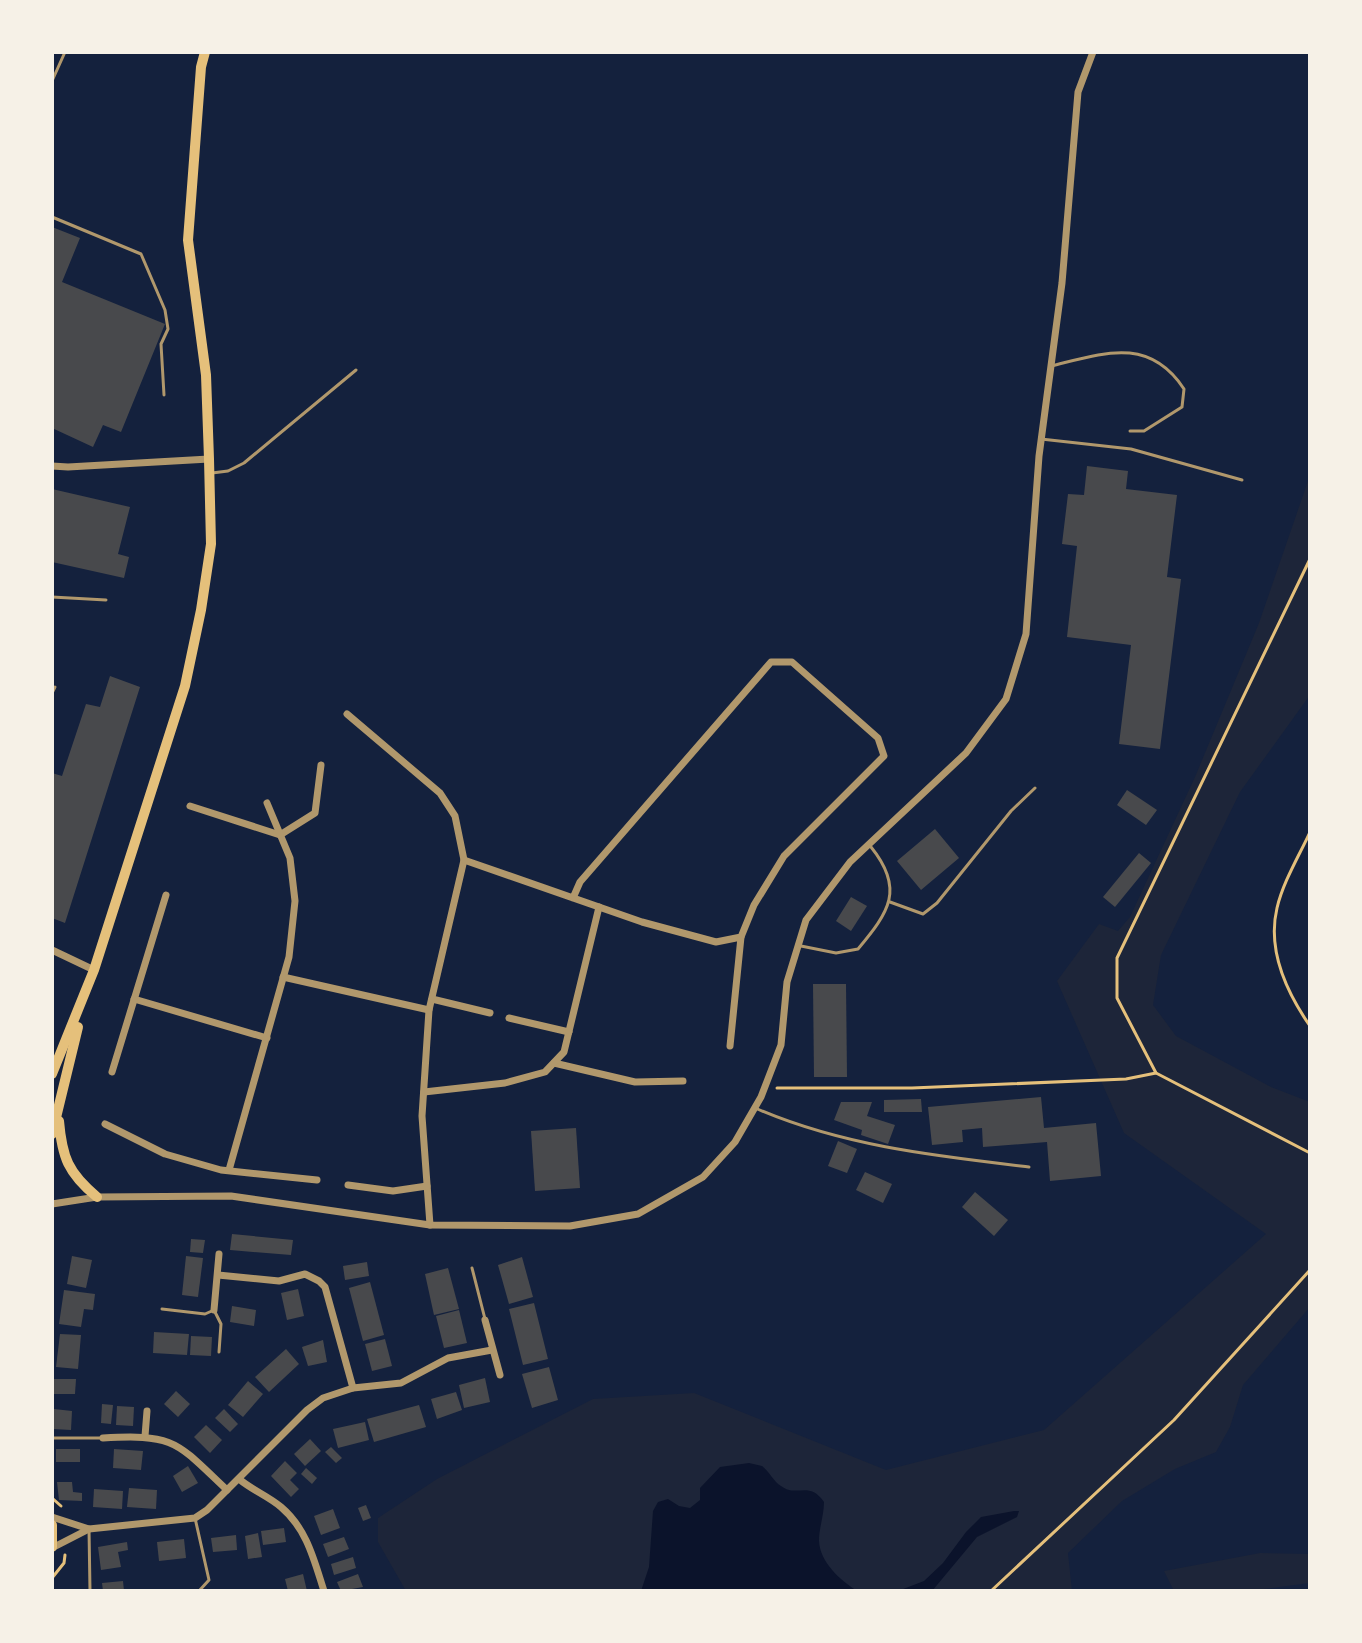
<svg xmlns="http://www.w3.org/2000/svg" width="1362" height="1643" viewBox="0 0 1362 1643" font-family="Mulish,sans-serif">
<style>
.green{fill:#1d2539}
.water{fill:#0b132b}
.building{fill:#48494c}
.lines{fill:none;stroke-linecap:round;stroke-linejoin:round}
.path{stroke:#e5c07b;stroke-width:3}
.service{stroke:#b1986c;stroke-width:3}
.minor{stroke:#b1986c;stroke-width:7}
.secondary{stroke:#e5c07b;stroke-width:10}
</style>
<rect width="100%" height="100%" fill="#14213d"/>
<!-- green -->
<g class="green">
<path d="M1310,475v220l-70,97 -79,163 -8,50 23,31 95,51 39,15v205l-67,78 -13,42 -14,25 -41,17 -53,32 -54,52 4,38h-666l-28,-49v-24l59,-39 156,-80 101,-6 192,77 158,-40 222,-196 -142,-101 -67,-152 42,-57 19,7 12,-14 65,-140 64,-154z"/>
<path d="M1260,1553l50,1v29l-60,8h-76l-10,-20z"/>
</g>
<!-- water -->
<g class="water">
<path d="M749,1463l13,3c7,5 12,16 19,20 16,12 28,-6 43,16 0,13 -5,26 -5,39 1,21 21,39 38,50h-216l8,-24 4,-56 5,-9 10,-3 11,7 11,2 10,-8v-12l20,-21z"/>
<path d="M1014,1511h5l-2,6 -40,20 -45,54h-34l26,-10 19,-18 23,-31 15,-15z"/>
</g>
<!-- building -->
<g class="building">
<path d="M52,227l28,11 -18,44 103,42 -44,108 -18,-7 -10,22 -41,-19z"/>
<path d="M1087,466l41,5 -2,18 51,6 -10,82 14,2 -21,170 -41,-5 12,-99 -64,-8 10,-91 -15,-2 6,-50 16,1z"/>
<path d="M52,489l78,18 -12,47 11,3 -5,21 -72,-16z"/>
<path d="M110,676l30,11 -75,236 -13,-5v-145l10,3 24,-72 14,3z"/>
<path d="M1127,790l30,20 -11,15 -29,-20z"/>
<path d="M935,829l24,29 -38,32 -24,-29z"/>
<path d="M1139,853l12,10 -36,44 -12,-10z"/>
<path d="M851,897l16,9 -16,25 -15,-10z"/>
<path d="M813,984h33l1,93h-33z"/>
<path d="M1041,1097l3,31 52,-5 5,53 -51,5 -3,-39 -64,5 -1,-19 -20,2 1,12 -31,3 -4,-38z"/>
<path d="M921,1099l1,13h-38v-12z"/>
<path d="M841,1102h31l-5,14 28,9 -7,19 -27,-9 1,-5 -28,-10z"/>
<path d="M576,1128l4,60 -45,3 -4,-60z"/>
<path d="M838,1141l19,8 -10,24 -19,-7z"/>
<path d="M865,1172l27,12 -9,19 -27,-13z"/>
<path d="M975,1192l33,28 -14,16 -32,-29z"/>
<path d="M232,1234l61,6 -2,15 -61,-5z"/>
<path d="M191,1239l14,1 -2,13 -13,-1z"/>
<path d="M72,1256l20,4 -6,28 -19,-4z"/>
<path d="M186,1256l17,2 -5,39 -16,-2z"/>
<path d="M522,1257l11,40 -24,7 -11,-39z"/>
<path d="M367,1262l2,14 -24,4 -2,-14z"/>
<path d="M448,1268l11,41 -25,6 -9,-41z"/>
<path d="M370,1282l14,53 -21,6 -14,-53z"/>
<path d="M298,1289l6,27 -17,4 -6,-27z"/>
<path d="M64,1290l31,4 -2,16 -9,-1 -3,18 -22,-3z"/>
<path d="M534,1303l14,56 -25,6 -14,-56z"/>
<path d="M232,1306l24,4 -2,16 -24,-4z"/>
<path d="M459,1310l8,33 -23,5 -8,-32z"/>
<path d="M154,1332l35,2 -2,21 -34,-2z"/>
<path d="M60,1334l21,1 -3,34 -22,-2z"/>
<path d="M191,1336l21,1 -1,19 -21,-1z"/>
<path d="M385,1339l7,27 -20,5 -7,-27z"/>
<path d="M323,1340l4,22 -19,4 -6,-19z"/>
<path d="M286,1349l13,15 -30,28 -14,-15z"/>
<path d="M549,1367l9,33 -26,8 -10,-34z"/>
<path d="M485,1378l5,24 -26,6 -5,-23z"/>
<path d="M52,1379h24l-1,15h-23z"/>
<path d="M248,1381l15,13 -20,23 -15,-12z"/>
<path d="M176,1391l14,13 -12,13 -14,-13z"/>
<path d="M456,1392l6,18 -25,9 -6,-20z"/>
<path d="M102,1404l11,1 -2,19 -10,-1z"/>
<path d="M419,1405l7,22 -52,15 -7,-23z"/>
<path d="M117,1406l17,1 -1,19 -17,-1z"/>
<path d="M54,1409l18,2 -1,19 -18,-1z"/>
<path d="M224,1409l14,15 -8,8 -15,-14z"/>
<path d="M365,1422l4,18 -31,8 -5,-19z"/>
<path d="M206,1425l16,15 -12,13 -16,-16z"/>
<path d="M310,1439l11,12 -16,15 -11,-12z"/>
<path d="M331,1447l11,11 -6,5 -11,-11z"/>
<rect x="56" y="1449" width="24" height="13"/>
<path d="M114,1449l29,2 -2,19 -28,-2z"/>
<path d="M285,1461l12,12 -7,7 9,9 -8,8 -20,-21z"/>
<path d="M188,1466l10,17 -16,9 -9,-16z"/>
<path d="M306,1468l11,10 -5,6 -11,-10z"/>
<path d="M57,1482h15l1,10 9,1v8l-23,-1z"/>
<path d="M129,1488l28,2 -1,19 -29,-2z"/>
<path d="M94,1489l29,2 -1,18 -29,-2z"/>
<path d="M366,1505l5,13 -8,3 -5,-13z"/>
<path d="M333,1509l7,19 -19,7 -7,-19z"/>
<path d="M284,1528l2,14 -23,3 -2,-14z"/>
<path d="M258,1533l4,24 -14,2 -3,-23z"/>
<path d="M236,1535l1,15 -24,2 -2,-14z"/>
<path d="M344,1537l5,12 -21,8 -5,-13z"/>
<path d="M184,1539l2,19 -27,3 -2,-19z"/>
<path d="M127,1542l1,8 -10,2 3,15 -20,3 -3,-23z"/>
<path d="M353,1557l3,11 -22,7 -3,-11z"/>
<path d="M303,1574l4,17h-19l-3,-12z"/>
<path d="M358,1574l5,13 -22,4 -4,-9z"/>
<path d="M123,1581l1,10h-21l-1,-8z"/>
</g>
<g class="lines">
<!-- path -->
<g class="path">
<path d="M1310,559l-193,399v40l39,75 154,80"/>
<path d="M1310,832c-11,24 -27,50 -33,76 -10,42 10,85 33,118"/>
<path d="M777,1088h135l214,-9 30,-6"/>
<path d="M52,1498l9,8"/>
<path d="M52,1578l12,-15 1,-8"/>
<path d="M991,1591l183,-171 136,-150"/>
</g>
<!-- service -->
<g class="service">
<path d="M52,81l13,-29"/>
<path d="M52,217l89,37 24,56 3,19 -7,15 3,51"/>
<path d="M1051,366c53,-13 98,-30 133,23l-2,18 -38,24h-14"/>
<path d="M1041,439l90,10 111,31"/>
<path d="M212,473l16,-2 16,-8 112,-93"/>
<path d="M52,597l54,3"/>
<path d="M52,693l3,-6"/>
<path d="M890,902l33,12 14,-11 74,-92 24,-23"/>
<path d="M801,946l35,7 22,-4c31,-37 47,-60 13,-102"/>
<path d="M755,1108c87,38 180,48 274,59"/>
<path d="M472,1268l13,51"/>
<path d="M162,1309l43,5 9,-4 7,14 -2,28"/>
<path d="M52,1438h51"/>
<path d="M195,1518l14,62 -10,11"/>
<path d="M89,1529l1,62"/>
</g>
<!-- minor -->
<g class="minor">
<path d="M52,466l16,1 141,-8"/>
<path d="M347,714l93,79 15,23 9,44 -35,150 -7,106 8,109"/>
<path d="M190,806l90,29 35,-22 6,-48"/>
<path d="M464,860l178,62 74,20 25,-5 13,-32 30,-49 100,-100 -6,-18 -86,-76h-21l-191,220 -7,16"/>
<path d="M52,950l42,20"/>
<path d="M283,977l146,33"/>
<path d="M134,999l133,39"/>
<path d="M432,999l58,14"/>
<path d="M509,1018l60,14"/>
<path d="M730,1046l11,-109"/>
<path d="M554,1063l81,19 48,-1"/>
<path d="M112,1072l54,-177"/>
<path d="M424,1092l81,-9 40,-11 19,-20 35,-145"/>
<path d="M105,1124l60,30 56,16 96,10"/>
<path d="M229,1170l60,-213 6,-56 -5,-43 -23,-55"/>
<path d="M348,1185l45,6 34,-5"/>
<path d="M52,1204l45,-7 134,-1 199,29 140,1 68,-12 65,-37 32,-35 26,-45 20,-52 6,-63 19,-62 44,-58 116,-109 40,-54 20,-65 13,-178 23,-173 16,-191 15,-40"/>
<path d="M218,1275l61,6 26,-7 14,7 6,6 28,101"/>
<path d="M214,1310l5,-56"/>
<path d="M485,1320l15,55"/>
<path d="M145,1436l2,-25"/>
<path d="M103,1438c73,-4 73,4 124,52"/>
<path d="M239,1479c13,11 29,17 42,28 26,22 33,53 43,84"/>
<path d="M52,1517l37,12"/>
<path d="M52,1548l37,-19 106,-11 12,-8 100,-100 16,-12 30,-10 48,-5 47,-25 44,-8"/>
</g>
<!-- secondary -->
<g class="secondary">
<path d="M52,1074l42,-104 91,-284 16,-76 10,-66 -2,-85 -3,-84 -18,-135 13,-173 4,-15"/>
<path d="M59,1121c3,36 9,52 38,76"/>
<path d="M52,1134l26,-107"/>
<path d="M52,1525v22"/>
</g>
</g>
<!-- border -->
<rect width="1362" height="1643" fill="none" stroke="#f6f1e7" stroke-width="108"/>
</svg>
